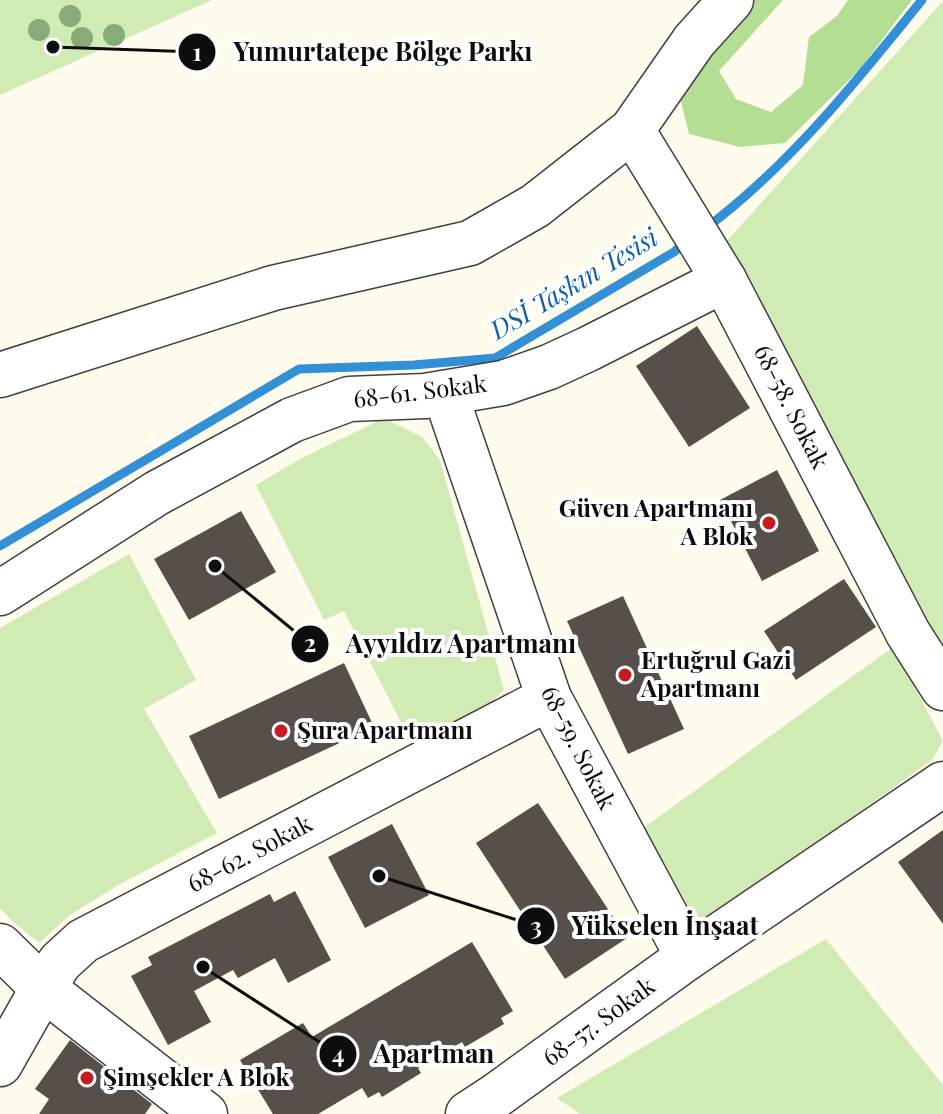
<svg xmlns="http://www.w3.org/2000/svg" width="943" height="1114" viewBox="0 0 943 1114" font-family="'Playfair Display',serif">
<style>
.green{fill:#d0ecb4}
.forest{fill:#b3de93}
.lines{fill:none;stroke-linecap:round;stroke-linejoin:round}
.stream{stroke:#3190d6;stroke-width:9}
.building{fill:#574f49}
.minor-casing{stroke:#404040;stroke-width:47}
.minor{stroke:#fff;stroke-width:44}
.tree{fill:#89ab79}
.poi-dot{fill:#c61c20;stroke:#fff;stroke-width:3}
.labels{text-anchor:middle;stroke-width:8;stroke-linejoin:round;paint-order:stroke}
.street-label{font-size:24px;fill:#0d0d0d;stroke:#fff}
.poi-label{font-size:24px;font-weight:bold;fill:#0d0d0d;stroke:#fff;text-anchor:start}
.water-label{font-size:26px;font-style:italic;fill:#0e61a7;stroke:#fff}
.leader{fill:none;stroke:#0d0d0d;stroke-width:3}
.callout-dot{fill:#0d0d0d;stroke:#fff;stroke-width:3}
.mark-label{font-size:24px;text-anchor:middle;font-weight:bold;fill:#fff}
.callout-label{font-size:26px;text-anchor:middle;font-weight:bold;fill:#0d0d0d;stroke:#fff;stroke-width:8;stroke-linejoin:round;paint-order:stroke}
</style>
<rect width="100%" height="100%" fill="#fffcee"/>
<!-- green -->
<g class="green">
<path d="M0,0h212l-212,95z"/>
<path d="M943,1v663l-45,-79 -66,-145 -107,-197z"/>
<path d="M384,418l38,19 18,23 64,230 -20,19 -74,31 -66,-129 -20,9 -68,-135 44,-26z"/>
<path d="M129,554l67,126 -52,29 73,124 -97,51 -50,31 -31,28 -28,-23 -11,-12v-280z"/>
<path d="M893,647l50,94 -10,18 -226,163 -17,-8 -48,-85z"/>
<path d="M826,939l117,146v29h-363l-23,-16z"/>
</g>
<!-- forest -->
<path class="forest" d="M743,0h40l-64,71 17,28 35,13 32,-27 6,-48 28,-21 11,-16h64l-52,69 -75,74 -45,4 -51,-13 -11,-44z"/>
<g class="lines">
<!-- stream -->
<g class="stream">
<path d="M706,228c84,-63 150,-146 216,-228"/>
<path d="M0,546l299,-177 115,-4 81,-7 179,-106 13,-11"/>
</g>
</g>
<!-- building -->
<g class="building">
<path d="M697,326l53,82 -61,39 -53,-81z"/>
<path d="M777,470l42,81 -57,30 -42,-81z"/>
<path d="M241,511l35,61 -87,48 -35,-61z"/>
<path d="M844,579l32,48 -80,53 -32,-49z"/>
<path d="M623,596l61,133 -56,25 -61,-133z"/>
<path d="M344,663l30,64 -155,72 -30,-63z"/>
<path d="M538,803l89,135 -62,41 -89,-136z"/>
<path d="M392,824l37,71 -64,33 -37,-71z"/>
<path d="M943,830v94l-45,-62z"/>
<path d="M295,891l36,69 -43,23 -13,-25 -37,20 -5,-8 -39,21 17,31 -43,23 -37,-69 21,-11 -4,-8 122,-63 4,8z"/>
<path d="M472,942l41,69 -12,7 3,6 -39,23 -3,-5 -44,26 3,5 -39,24 -3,-5 -11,6 -6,-10 -44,26h-45l-33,-54 63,-37 9,14z"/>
<path d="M70,1040l82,64 -7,10h-106l10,-15 -14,-10z"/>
</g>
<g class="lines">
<defs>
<g id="minor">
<path d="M632,130l92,150 184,353 35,55"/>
<path d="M0,375l273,-87 197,-45 65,-37 97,-76 62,-89 37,-41"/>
<path d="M445,393l104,305 139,259"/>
<path d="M0,593l157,-100 135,-73 57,-21 76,-3 78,-13 46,-16 39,-18 136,-69"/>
<path d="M0,946l43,42 162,126"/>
<path d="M0,1064l43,-76 17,-26 23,-21 466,-243"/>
<path d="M468,1114l26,-17 194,-140 255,-173"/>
</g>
</defs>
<!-- minor casing -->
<use href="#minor" class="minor-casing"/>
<!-- minor -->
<use href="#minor" class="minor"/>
</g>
<!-- trees -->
<g class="tree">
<circle cx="70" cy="16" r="11"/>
<circle cx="39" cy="30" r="11"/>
<circle cx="114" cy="35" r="11"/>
<circle cx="82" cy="38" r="11"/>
</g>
<!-- markers -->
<g class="poi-dot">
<circle cx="769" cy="523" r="8"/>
<circle cx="625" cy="675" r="8"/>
<circle cx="281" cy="731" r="8"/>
<circle cx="87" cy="1078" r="8"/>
</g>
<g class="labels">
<!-- street labels -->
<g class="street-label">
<text transform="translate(420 392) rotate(-7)" y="8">68-61. Sokak</text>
<text transform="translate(791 407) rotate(63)" y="8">68-58. Sokak</text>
<text transform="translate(578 748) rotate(63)" y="8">68-59. Sokak</text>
<text transform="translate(250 854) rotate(-28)" y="8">68-62. Sokak</text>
<text transform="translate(599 1022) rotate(-36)" y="8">68-57. Sokak</text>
</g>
<!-- poi labels -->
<g class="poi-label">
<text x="753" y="517" text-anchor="end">Güven Apartmanı<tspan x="753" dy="28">A Blok</tspan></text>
<text x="641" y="669">Ertuğrul Gazi<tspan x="641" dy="28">Apartmanı</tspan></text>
<text x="297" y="739">Şura Apartmanı</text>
<text x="103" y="1086">Şimşekler A Blok</text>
</g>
<!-- water labels -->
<g class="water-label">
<text transform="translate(574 284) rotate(-31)" y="9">DSİ Taşkın Tesisi</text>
</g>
</g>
<!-- callouts -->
<path class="leader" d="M53 47L197 52M215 566L310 644M379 876L536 926M203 967L338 1054"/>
<g class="callout-dot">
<circle cx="53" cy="47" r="8"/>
<circle cx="215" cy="566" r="8"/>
<circle cx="379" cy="876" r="8"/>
<circle cx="203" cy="967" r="8"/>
<circle cx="197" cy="52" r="20"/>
<circle cx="310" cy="644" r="20"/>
<circle cx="536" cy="926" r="20"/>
<circle cx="338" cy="1054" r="20"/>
</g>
<g class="mark-label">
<text x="197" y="61">1</text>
<text x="310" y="652">2</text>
<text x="536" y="935">3</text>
<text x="338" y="1063">4</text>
</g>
<g class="callout-label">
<text x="383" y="61">Yumurtatepe Bölge Parkı</text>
<text x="461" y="653">Ayyıldız Apartmanı</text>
<text x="665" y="935">Yükselen İnşaat</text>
<text x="434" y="1063">Apartman</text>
</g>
</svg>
